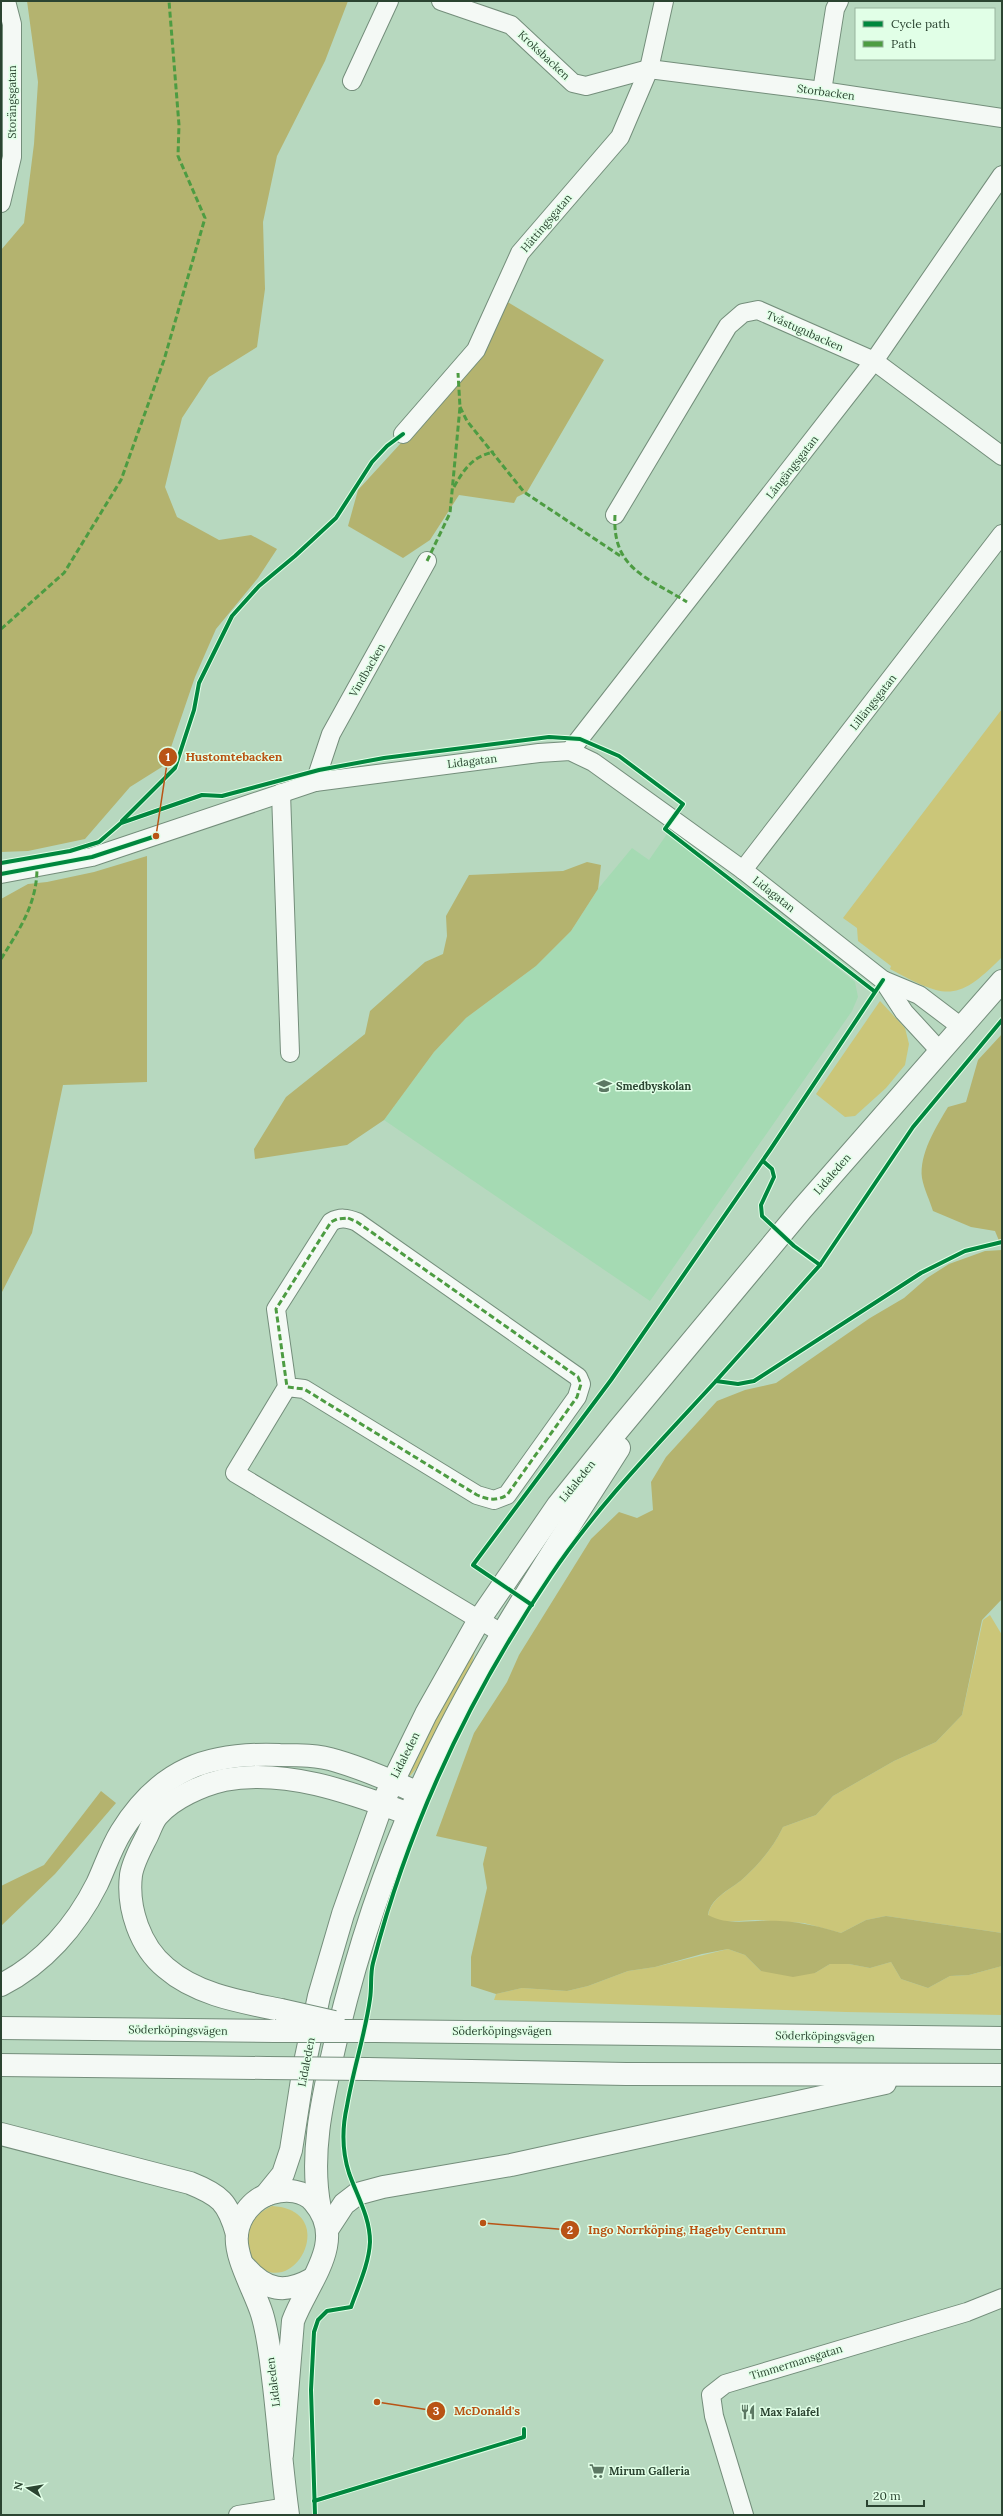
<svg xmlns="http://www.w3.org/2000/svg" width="1003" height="2516" viewBox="0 0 1003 2516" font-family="Lora,serif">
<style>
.built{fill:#a5dab3}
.green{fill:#cbc679}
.forest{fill:#b4b36f}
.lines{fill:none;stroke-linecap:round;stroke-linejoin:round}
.street-casing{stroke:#748e7b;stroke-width:20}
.secondary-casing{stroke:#748e7b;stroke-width:24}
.highway-casing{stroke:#748e7b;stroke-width:24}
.street{stroke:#f4f9f5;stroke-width:18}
.secondary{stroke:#f4f9f5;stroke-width:22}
.highway{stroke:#f4f9f5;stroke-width:22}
.highway-bridge-casing{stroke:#748e7b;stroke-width:24;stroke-linecap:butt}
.highway-bridge{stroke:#f4f9f5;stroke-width:22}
.quiet{stroke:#4d9c42;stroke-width:3;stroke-dasharray:6 3;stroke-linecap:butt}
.cycleway-casing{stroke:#e1ffe7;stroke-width:6}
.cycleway{stroke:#00873e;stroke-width:4}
.labels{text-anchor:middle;stroke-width:3;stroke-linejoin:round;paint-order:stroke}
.street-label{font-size:11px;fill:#2b4431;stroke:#e1ffe7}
.poi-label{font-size:11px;font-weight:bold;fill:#2b4431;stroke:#e1ffe7;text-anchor:start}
.leader{fill:none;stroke:#b95415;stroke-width:1.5}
.callout-dot{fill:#b95415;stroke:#e1ffe7;stroke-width:1.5}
.mark-label{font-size:12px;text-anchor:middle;font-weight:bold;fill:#fff}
.callout-label{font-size:12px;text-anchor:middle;font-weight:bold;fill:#b95415;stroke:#e1ffe7;stroke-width:3;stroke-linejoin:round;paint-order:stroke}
</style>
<rect width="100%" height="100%" fill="#b7d8bf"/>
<!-- built -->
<path class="built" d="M667,834l188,148 3,15 -6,14 -202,290 -266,-181 50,-68 32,-34 70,-52 35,-35 27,-42 34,-41 17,12z"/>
<!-- green -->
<g class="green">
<path d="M1002,709v248c-46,47 -57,41 -112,12l1,-3 -33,-25 -1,-13 -14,-10z"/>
<path d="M880,1001l25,27 4,16 -4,21 -19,23 -31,28 -10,1 -29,-23z"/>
<path d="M990,1615l12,20v298l-116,-17 -20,4 -25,13 -37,-10 -49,-3 -32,2 -15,-6c3,-20 25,-27 38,-40 15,-14 28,-30 37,-49l33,-12 17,-19 61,-35 42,-19 26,-27 21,-95z"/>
<path d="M472,1645l4,2 -4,16 -52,101 -10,12 -6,-3z"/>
<path d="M728,1949l17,6 16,16 54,2 15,-9h19l21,4 21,-6 10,17 27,9 22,-12 19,-1 33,-9v49l-156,-3 -352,-12 2,-6 26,-6 45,3 21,-5 40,-15 27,-4z"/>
<path d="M272,2206c71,4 20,101 -20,54 -17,-20 0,-46 20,-54z"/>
</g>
<!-- forest -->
<g class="forest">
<path d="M27,1h321l-23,60 -48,95 -14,66 2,67 -8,58 -48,30 -27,41 -17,69 12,30 42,23 32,-5 26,14 -19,29 -42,51 -21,48 -30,88 -35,22 -45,52 -57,12 -27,1v-602l23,-27 10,-79 4,-62z"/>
<path d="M506,301l98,59 -77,132 -10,5 -3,6 -55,-8 -29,45 -27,18 -55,-32 10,-36 43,-47z"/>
<path d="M147,856v226l-84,3 -31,148 -31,61v-395l27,-15 19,-2 47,-10z"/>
<path d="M587,862l14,3 -3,24 -27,42 -35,35 -70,52 -32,34 -50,68 -37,25 -92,14 -1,-10 32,-52 79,-63 5,-23 55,-49 18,-8 4,-18 -1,-20 23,-41 94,-4z"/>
<path d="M1002,1034v214l-7,-17 -24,-4 -38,-16c-3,-10 -9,-22 -11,-33 -3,-24 14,-51 26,-71l18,-5 12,-42z"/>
<path d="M1002,1250v349l-20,21 -20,95 -26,27 -42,19 -61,35 -17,19 -33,12c-9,19 -22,35 -37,49 -13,13 -35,20 -38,39 21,12 48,4 72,6 22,1 41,6 61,12l25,-13 20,-4 116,17v33l-33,9 -19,1 -22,12 -27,-9 -10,-17 -21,6 -21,-4h-19l-15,9 -22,4 -32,-6 -16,-16 -17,-6 -26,5 -47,13 -27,4 -40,15 -21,5 -45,-3 -26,6 -25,-8v-29l16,-69 -4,-24 4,-17 -51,-11 38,-103 33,-51 12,-27 72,-116 28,-27 18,6 16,-8 -2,-28 15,-25 51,-56 28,-11 31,-7 94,-65 34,-20 23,-20 22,-14 36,-13z"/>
<path d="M101,1791l15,12 -61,71 -54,52v-40l43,-21z"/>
</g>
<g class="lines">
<defs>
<g id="street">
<path d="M441,1l70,24 62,58 13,3 63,-17 173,22 180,27"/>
<path d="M352,81l37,-80"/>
<path d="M822,91l13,-82 4,-8"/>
<path d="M1,203l11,-46v-133l-6,-23"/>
<path d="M403,434l73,-84 44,-97 100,-116 29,-68 15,-68"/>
<path d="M615,515l113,-189 15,-13 15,-3 116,51 128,95"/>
<path d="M570,751l304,-390 128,-186"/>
<path d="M315,782l16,-48 96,-173"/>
<path d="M281,793l9,260"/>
<path d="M743,870l259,-336"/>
<path d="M1,874l91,-17 223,-75 224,-29 31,-2 23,11 150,108 140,110 36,15 41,31"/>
<path d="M883,980l21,32 35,38"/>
<path d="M287,1387l17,2 173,106 17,5 13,-5 70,-98 4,-13 -3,-7 -221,-155c-10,-4 -17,-5 -26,0l-55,87 11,78 -52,86 268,161"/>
<path d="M238,2515l49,-8"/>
<path d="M744,2515l-30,-99 -3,-21 14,-11 242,-72 35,-14"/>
</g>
<g id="secondary">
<path d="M266,2195l17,-21 8,-24 13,-83 15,-71 24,-82 39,-110 44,-90 53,-94 79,-115 60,-75 184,-221 200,-228"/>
<path d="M320,2209c-11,-55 3,-112 15,-165 20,-85 47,-170 83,-250 54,-122 130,-234 201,-346"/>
<path d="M245,2267c21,24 40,27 67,12"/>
<path d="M282,2455l11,-134c14,-38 55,-80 21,-119 -10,-12 -28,-13 -42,-9 -18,5 -33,22 -35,41 -3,23 18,57 25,80 7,23 9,48 12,72 5,43 8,86 14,129"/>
</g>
<g id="highway">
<path d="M1,1985c42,-21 75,-59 96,-101 8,-17 14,-36 24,-52 39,-63 87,-80 159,-77 19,0 38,0 57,6 27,8 55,20 81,32"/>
<path d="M281,2010c-39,-8 -84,-15 -115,-42 -26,-21 -39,-60 -35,-93 2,-13 10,-27 16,-39 3,-6 6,-16 11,-21 15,-17 44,-30 66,-35 62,-12 128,13 185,34"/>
<path d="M1,2028l274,3"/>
<path d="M376,2031l626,7"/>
<path d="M1,2065l266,3"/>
<path d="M367,2069l259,5 376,1"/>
<path d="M1,2134l189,49c30,12 38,19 47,51"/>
<path d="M327,2230l17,-26 13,-10 26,-7 128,-22 374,-82"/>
</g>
</defs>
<!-- street casing -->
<use href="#street" class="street-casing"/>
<!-- secondary casing -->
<use href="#secondary" class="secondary-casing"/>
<!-- highway casing -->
<use href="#highway" class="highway-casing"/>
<!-- street -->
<use href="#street" class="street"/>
<!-- secondary -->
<use href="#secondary" class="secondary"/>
<!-- highway -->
<use href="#highway" class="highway"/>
<defs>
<g id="highway-bridge">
<path d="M281,2010l53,12"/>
<path d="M275,2031h101"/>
<path d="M267,2068l100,1"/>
</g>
</defs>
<!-- highway-bridge casing -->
<use href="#highway-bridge" class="highway-bridge-casing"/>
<!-- highway-bridge -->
<use href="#highway-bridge" class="highway-bridge"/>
<!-- quiet -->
<g class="quiet">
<path d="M460,407l7,14 57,71 98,65"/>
<path d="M454,487c10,-18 19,-31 40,-35"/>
<path d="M615,515c-3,54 32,62 72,87"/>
<path d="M427,561l23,-48 10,-106 -2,-34"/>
<path d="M1,629l63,-56 57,-93 43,-120 41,-142 -27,-62 1,-31 -10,-124"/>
<path d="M1,959c18,-29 36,-55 36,-91"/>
<path d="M348,1218l9,4 221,155 3,7 -4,13 -70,98c-10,6 -19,5 -30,0l-173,-106 -17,-2 -11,-78 55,-87 6,-3z"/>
</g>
<defs>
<g id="cycleway">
<path d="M122,821l53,-53 19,-58 5,-27 33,-67 27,-30 36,-30 41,-38 36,-56 15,-16 16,-12"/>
<path d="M1,863l69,-12 29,-9 22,-19 81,-28 20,1 97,-26 65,-12 165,-21 31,2 39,17 64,48 -18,25 209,162"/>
<path d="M1,874l91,-17 64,-21"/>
<path d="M820,1265l93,-138 89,-107"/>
<path d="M716,1381l104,-116 -26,-19 -32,-30 -1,-11 13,-28 -2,-8 -9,-8"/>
<path d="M532,1605l-59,-40 138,-185 159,-230 113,-170"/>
<path d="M314,2501l210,-64v-8"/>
<path d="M315,2515l-4,-125 3,-58 4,-12 9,-9 24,-4c7,-20 18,-43 19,-65 0,-25 -13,-46 -21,-69 -7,-22 -7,-45 -2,-67 6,-36 18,-71 23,-107 2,-12 0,-25 3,-36 36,-139 98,-270 178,-388 47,-70 108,-132 165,-194l22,3 16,-3 167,-108 44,-22 37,-9"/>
</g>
</defs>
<!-- cycleway casing -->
<use href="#cycleway" class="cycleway-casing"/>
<!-- cycleway -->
<use href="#cycleway" class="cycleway"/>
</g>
<!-- icons -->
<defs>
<symbol id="school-bare" viewBox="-9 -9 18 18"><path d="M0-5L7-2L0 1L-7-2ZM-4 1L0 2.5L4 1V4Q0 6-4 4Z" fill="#5c7863" stroke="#e1ffe7" stroke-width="2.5" paint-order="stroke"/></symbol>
<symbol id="restaurant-bare" viewBox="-9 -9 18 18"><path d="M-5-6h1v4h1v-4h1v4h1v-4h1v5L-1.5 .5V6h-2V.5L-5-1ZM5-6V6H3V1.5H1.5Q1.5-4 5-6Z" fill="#5c7863" stroke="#e1ffe7" stroke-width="2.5" paint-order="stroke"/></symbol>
<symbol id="supermarket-bare" viewBox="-9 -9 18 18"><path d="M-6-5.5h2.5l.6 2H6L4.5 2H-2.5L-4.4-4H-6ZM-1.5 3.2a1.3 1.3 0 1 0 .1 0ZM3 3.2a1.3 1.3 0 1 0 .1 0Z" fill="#5c7863" stroke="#e1ffe7" stroke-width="2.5" paint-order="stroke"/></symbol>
</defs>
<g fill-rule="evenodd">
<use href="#school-bare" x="593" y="1075" width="22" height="22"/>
<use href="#restaurant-bare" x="737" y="2401" width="22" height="22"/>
<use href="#supermarket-bare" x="586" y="2460" width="22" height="22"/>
</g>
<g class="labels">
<!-- street labels -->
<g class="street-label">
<text transform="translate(544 55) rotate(43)" y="4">Kroksbacken</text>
<text transform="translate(826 92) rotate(8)" y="4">Storbacken</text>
<text transform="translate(12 102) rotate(-90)" y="4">Storängsgatan</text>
<text transform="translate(546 223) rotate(-50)" y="4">Hättingsgatan</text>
<text transform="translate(805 331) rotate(24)" y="4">Tvåstugubacken</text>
<text transform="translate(792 467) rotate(-52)" y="4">Långängsgatan</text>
<text transform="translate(367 670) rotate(-60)" y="4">Vindbacken</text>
<text transform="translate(873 702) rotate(-52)" y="4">Lillängsgatan</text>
<text transform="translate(472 761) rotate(-7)" y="4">Lidagatan</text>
<text transform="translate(774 894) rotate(38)" y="4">Lidagatan</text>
<text transform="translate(832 1174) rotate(-49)" y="4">Lidaleden</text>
<text transform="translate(577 1481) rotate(-51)" y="4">Lidaleden</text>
<text transform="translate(405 1755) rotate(-63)" y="4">Lidaleden</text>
<text transform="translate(178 2030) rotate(1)" y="4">Söderköpingsvägen</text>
<text x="502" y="2035">Söderköpingsvägen</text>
<text transform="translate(825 2036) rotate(1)" y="4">Söderköpingsvägen</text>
<text transform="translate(306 2062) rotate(-79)" y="4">Lidaleden</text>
<text transform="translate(796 2362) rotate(-17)" y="4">Timmermansgatan</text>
<text transform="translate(273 2382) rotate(-97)" y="4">Lidaleden</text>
</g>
<!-- poi labels -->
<g class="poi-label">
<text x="616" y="1090">Smedbyskolan</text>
<text x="760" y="2416">Max Falafel</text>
<text x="609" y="2475">Mirum Galleria</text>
</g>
</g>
<!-- callouts -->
<path class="leader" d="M156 836L168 757M483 2223L570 2230M377 2402L436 2411"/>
<g class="callout-dot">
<circle cx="156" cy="836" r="4"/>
<circle cx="483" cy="2223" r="4"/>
<circle cx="377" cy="2402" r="4"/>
<circle cx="168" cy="757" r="10"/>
<circle cx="570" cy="2230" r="10"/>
<circle cx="436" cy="2411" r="10"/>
</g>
<g class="mark-label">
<text x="168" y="761">1</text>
<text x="570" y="2234">2</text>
<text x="436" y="2415">3</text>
</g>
<g class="callout-label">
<text x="234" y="761">Hustomtebacken</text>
<text x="687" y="2234">Ingo Norrköping, Hageby Centrum</text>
<text x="487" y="2415">McDonald's</text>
</g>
<!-- border -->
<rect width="1003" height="2516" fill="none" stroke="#2b4431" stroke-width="4"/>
<!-- legend -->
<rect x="855" y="8" width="140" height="52" fill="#e1ffe7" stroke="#98b49e"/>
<rect x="863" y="21" width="20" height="6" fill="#00873e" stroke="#98b49e"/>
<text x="891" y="28" font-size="12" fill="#2b4431">Cycle path</text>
<rect x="863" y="41" width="20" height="6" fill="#4d9c42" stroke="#98b49e"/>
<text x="891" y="48" font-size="12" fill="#2b4431">Path</text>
<!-- north arrow -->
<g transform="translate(28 2488) rotate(282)" stroke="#e1ffe7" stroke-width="3" paint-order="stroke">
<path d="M0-3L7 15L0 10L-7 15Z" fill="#2b4431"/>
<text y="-6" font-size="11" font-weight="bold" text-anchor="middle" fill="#2b4431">N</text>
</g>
<!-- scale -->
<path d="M867 2500v6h57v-6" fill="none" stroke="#2b4431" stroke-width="2"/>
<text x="873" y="2500" font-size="12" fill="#2b4431" stroke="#e1ffe7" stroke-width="3" paint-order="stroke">20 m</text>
</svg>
